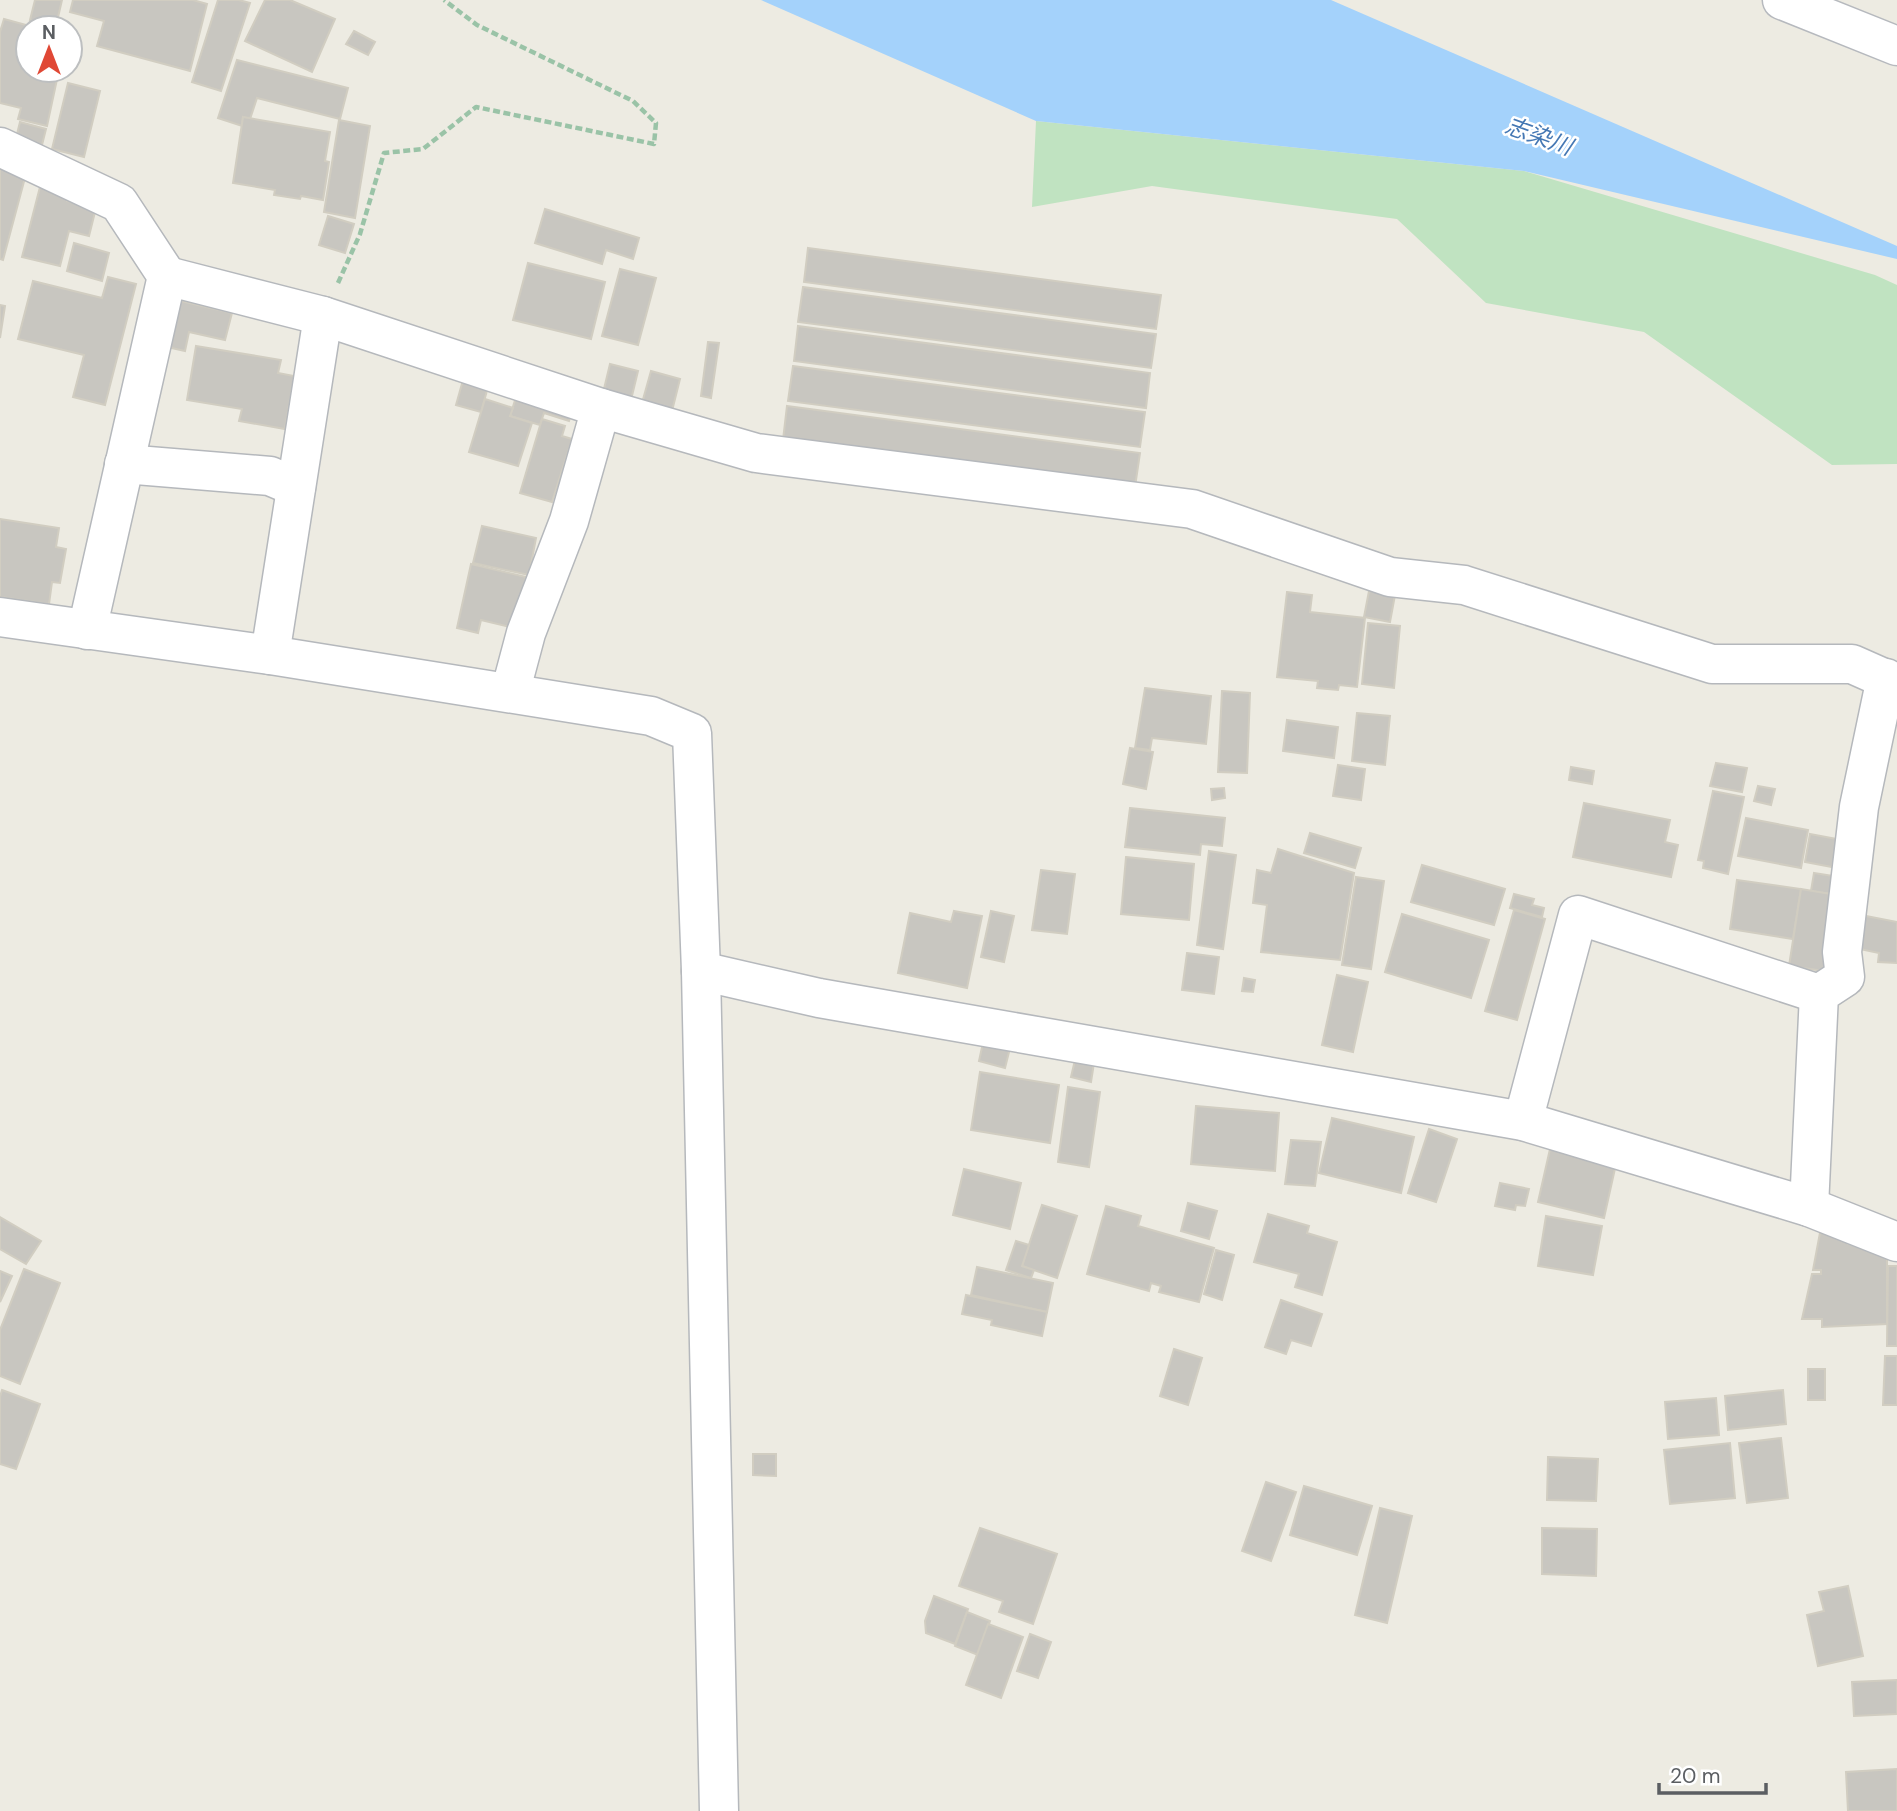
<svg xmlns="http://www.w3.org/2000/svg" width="1897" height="1811" viewBox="0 0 1897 1811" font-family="'DM Sans','Noto Sans JP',sans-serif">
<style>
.green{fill:#c0e3c1}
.water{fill:#a4d2fb}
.building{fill:#c8c6c0;stroke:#d1cdc1;stroke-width:2}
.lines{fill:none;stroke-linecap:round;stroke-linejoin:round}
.street-casing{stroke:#b5b8bc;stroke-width:41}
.secondary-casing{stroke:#b6b9be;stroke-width:41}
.path{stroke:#9ac3a7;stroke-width:4.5;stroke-dasharray:7 3.5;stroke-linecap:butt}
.street{stroke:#fff;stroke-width:38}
.secondary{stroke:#fff;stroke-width:38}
.labels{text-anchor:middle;stroke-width:5;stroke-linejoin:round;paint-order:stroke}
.water-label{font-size:23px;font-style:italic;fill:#4578b4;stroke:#fff}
</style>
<rect width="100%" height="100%" fill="#edebe2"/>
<!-- green -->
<path class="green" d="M1036,121l488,50 351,104 22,10v179l-65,1 -188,-133 -158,-29 -89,-84 -245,-33 -120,21z"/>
<!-- water -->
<path class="water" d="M761,0h570l566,246v13l-373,-88 -488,-50z"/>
<!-- building -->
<g class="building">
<path d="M35,0h27l-6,26 -26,-6z"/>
<path d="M73,0h120l14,4 -17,67 -93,-25 7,-25 -34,-9z"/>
<path d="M218,0h21l11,3 -29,88 -29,-9z"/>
<path d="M265,0h25l45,19 -23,53 -67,-31z"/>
<path d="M4,19l33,9h-9v42h31l-12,56 -29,-7 3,-11 -21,-5v-71z"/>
<path d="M354,31l21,11 -7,13 -22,-11z"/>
<path d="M237,60l111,28 -8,31 -83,-21 -7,21 -7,-2 -1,9 -24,-8z"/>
<path d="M68,83l32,8 -16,66 -32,-8z"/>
<path d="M243,117l87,15 -5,29 4,1 -6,38 -22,-4 -1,3 -26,-4 1,-5 -42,-7z"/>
<path d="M339,120l31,6 -15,92 -31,-6z"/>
<path d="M20,122l26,7 -4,16 -26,-7z"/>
<path d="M0,168l26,6 -23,86 -3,-1z"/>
<path d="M41,183l28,7 -2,11 29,7 -7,28 -20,-5 -9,35 -38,-9z"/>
<path d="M545,209l94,29 -6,21 -27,-9 -4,14 -67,-21z"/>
<path d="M328,216l26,8 -9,29 -26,-8z"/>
<path d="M74,243l35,10 -7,28 -35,-10z"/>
<path d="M808,248l353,47 -5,34 -352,-47z"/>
<path d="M528,263l77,19 -14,57 -78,-19z"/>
<path d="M620,269l36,9 -18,67 -36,-9z"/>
<path d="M108,277l28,7 -31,121 -32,-8 11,-42 -66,-16 15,-58 69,17z"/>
<path d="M803,287l353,47 -5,34 -353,-46z"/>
<path d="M177,300l55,13 -7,27 -36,-8 -4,19 -18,-4z"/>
<path d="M0,305l5,1 -5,32z"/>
<path d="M798,326l352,47 -4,35 -352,-47z"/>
<path d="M708,342l11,1 -8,55 -10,-2z"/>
<path d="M196,346l85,14 -3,13 16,3 -9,53 -46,-8 3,-12 -55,-9z"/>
<path d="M610,364l28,7 -7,29 -28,-7z"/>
<path d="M793,366l352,46 -5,35 -352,-46z"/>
<path d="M651,371l29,8 -8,32 -30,-8z"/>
<path d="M463,380l25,7 -7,25 -25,-7z"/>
<path d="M517,394l55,16 -3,11 -25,-8 -4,12 -30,-9z"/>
<path d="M485,399l28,9 -3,8 22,7 -14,43 -49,-14z"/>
<path d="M787,406l353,47 -5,34 -352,-47z"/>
<path d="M542,419l23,7 -3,10 10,3 -20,63 -32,-9z"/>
<path d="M0,519l59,9 -3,19 10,2 -6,34 -8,-1 -3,22 -49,-7z"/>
<path d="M482,526l54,12 -7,37 -56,-12z"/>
<path d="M471,564l55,13 -12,51 -33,-8 -3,13 -21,-5z"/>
<path d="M1369,591l26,4 -5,27 -26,-5z"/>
<path d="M1287,592l25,3 -2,17 55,6 -8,69 -18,-2 -1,5 -21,-2 1,-7 -41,-4z"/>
<path d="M1368,623l32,3 -6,62 -32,-4z"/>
<path d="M1145,688l66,8 -5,48 -54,-6 -2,12 -15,-2z"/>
<path d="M1222,691l28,2 -3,80 -29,-1z"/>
<path d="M1357,713l33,3 -5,49 -33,-4z"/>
<path d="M1287,720l51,7 -4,31 -51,-7z"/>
<path d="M1130,748l23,4 -7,37 -23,-5z"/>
<path d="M1716,763l31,5 -5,24 -32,-6z"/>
<path d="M1338,765l27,4 -4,31 -28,-4z"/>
<path d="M1571,767l23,4 -2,13 -23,-4z"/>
<path d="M1758,786l17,3 -4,16 -17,-4z"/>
<path d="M1224,788l1,10 -13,2 -1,-11z"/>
<path d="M1713,791l31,6 -16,77 -25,-6 1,-7 -6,-1z"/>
<path d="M1584,803l86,17 -5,22 13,3 -7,32 -98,-20z"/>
<path d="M1130,808l95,10 -3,28 -21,-2 -1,11 -75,-8z"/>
<path d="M1746,818l62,12 -7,38 -63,-12z"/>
<path d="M1310,833l51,15 -6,20 -51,-15z"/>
<path d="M1810,834l27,5 -5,28 -27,-5z"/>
<path d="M1278,849l76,24 -14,87 -79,-8 6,-47 -14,-2 4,-33 14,3z"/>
<path d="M1209,851l27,4 -13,94 -26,-4z"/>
<path d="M1126,857l68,7 -5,56 -68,-6z"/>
<path d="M1422,865l83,24 -11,36 -83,-23z"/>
<path d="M1041,870l34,4 -8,60 -35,-4z"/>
<path d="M1814,873l26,4 -3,18 -26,-4z"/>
<path d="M1356,877l28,4 -13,88 -29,-4z"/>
<path d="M1737,880l64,9 -8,50 -63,-10z"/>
<path d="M1801,889l36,6 -6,77 -42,-6z"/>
<path d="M1514,894l20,5 -2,6 12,3 -2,9 -32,-9z"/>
<path d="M1514,910l31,9 -28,101 -32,-9z"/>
<path d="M954,911l28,5 -15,72 -69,-15 12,-60 41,9z"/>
<path d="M991,911l23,5 -10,46 -23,-5z"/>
<path d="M1402,914l87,26 -18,58 -86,-26z"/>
<path d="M1861,915l36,7v41l-19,-1 1,-9 -24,-5z"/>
<path d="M1187,953l32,4 -5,37 -32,-4z"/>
<path d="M1337,975l31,7 -15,70 -31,-7z"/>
<path d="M1244,978l11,2 -2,12 -11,-1z"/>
<path d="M984,1038l27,6 -6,24 -26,-7z"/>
<path d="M1075,1060l19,3 -3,19 -20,-5z"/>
<path d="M980,1072l79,13 -9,58 -79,-13z"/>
<path d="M1068,1087l32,5 -11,75 -31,-5z"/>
<path d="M1196,1106l83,7 -4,58 -84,-7z"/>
<path d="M1332,1118l82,19 -13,56 -82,-20z"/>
<path d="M1429,1129l28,10 -21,63 -28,-9z"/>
<path d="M1291,1140l30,2 -6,44 -30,-2z"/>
<path d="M1550,1149l66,15 -12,54 -66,-16z"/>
<path d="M964,1169l57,14 -11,46 -57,-14z"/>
<path d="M1500,1183l29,6 -4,17 -9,-1 -1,5 -20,-4z"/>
<path d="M1188,1203l29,8 -8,28 -28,-8z"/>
<path d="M1042,1205l35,11 -20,62 -35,-12z"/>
<path d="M1106,1206l35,10 -3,10 76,22 -15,54 -40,-10 2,-6 -10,-3 -2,8 -62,-17z"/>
<path d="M1268,1214l41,12 -2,7 30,9 -15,53 -27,-8 4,-13 -45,-12z"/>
<path d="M1546,1216l56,10 -9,49 -55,-9z"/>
<path d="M0,1217l41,24 -15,23 -26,-15z"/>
<path d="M1822,1222l25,13 1,9 16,-1 23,11v70l-65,3v-8h-20l10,-45h9v-4h-8z"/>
<path d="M1016,1241l13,4 -7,21 12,4 -3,8 -25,-8z"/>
<path d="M1216,1250l18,5 -12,45 -18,-6z"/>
<path d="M1888,1266h9v80h-10z"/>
<path d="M977,1267l76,16 -6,29 -76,-17z"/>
<path d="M24,1269l36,14 -40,101 -20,-8v-46z"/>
<path d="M0,1271l12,5 -12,26z"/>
<path d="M966,1295l81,17 -5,24 -51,-11 1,-5 -30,-6z"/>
<path d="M1281,1300l41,14 -11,32 -20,-6 -5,14 -21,-7z"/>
<path d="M1174,1349l28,9 -14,47 -28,-9z"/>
<path d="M1885,1356h12v49h-14z"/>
<rect x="1808" y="1369" width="17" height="31"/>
<path d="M2,1390l38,14 -24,65 -16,-5v-67z"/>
<path d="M1783,1390l3,34 -58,6 -3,-34z"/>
<path d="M1716,1398l3,37 -51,4 -3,-37z"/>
<path d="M1781,1438l7,60 -41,5 -8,-60z"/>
<path d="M1730,1443l5,55 -65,6 -6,-54z"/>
<path d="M753,1454h23v22l-23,-1z"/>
<path d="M1548,1457l50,2 -2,42 -49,-1z"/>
<path d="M1266,1482l30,10 -25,69 -29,-10z"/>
<path d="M1304,1486l68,20 -15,49 -67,-20z"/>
<path d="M1380,1508l32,8 -25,107 -32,-8z"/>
<path d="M980,1528l77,26 -24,70 -34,-12 4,-11 -44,-15z"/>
<path d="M1542,1528l55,1 -1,47 -54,-2z"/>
<path d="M1848,1586l15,70 -45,10 -11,-51 17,-4 -5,-19z"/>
<path d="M934,1596l34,13 -13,35 -29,-11 -1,-12z"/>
<path d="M967,1612l23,9 -12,34 -23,-9z"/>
<path d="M988,1624l35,13 -22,61 -35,-13z"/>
<path d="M1030,1634l21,8 -13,36 -21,-7z"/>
<path d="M1897,1680v34l-43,2 -2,-34z"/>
<path d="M1897,1769v42h-49l-2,-39z"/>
</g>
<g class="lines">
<defs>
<g id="street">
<path d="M0,147l119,56 48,73 -80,354"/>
<path d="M167,276l156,40 278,92"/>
<path d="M124,464l146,12 26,11"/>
<path d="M0,617l270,38 381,61 41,17 9,238 18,840"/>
<path d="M270,655l53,-339"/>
<path d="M510,693l16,-60 43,-112 32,-113 155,45 436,56 198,68 74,8 248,79h140l45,20"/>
<path d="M701,971l118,27 704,123 286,86 88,35"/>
<path d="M1523,1121l55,-206 241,79"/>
<path d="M1809,1207l10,-213 26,-17 -3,-25 17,-145 27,-129"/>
</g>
<path id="secondary" d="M1782,0l115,46"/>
</defs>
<!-- street casing -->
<use href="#street" class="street-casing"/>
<!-- secondary casing -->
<use href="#secondary" class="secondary-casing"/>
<!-- path -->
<path class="path" d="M338,283l22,-49 24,-81 39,-4 53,-42 178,37 2,-21 -23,-22 -156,-76 -33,-25"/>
<!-- street -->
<use href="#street" class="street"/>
<!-- secondary -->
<use href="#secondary" class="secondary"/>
</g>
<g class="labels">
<!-- water labels -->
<g class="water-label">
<text transform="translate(1539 136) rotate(20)" y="8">志染川</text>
</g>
</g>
<!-- north arrow -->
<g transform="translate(49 49)"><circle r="33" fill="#ffffff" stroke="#bdbfc0" stroke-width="2"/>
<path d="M0-5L12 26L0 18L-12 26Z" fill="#e04835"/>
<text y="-10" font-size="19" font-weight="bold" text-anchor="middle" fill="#5b5e62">N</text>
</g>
<!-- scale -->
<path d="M1659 1783v10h107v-10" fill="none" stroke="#5b5e62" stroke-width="3.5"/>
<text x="1670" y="1783" font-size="21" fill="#5b5e62" stroke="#ffffff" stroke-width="5" paint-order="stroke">20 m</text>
</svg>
